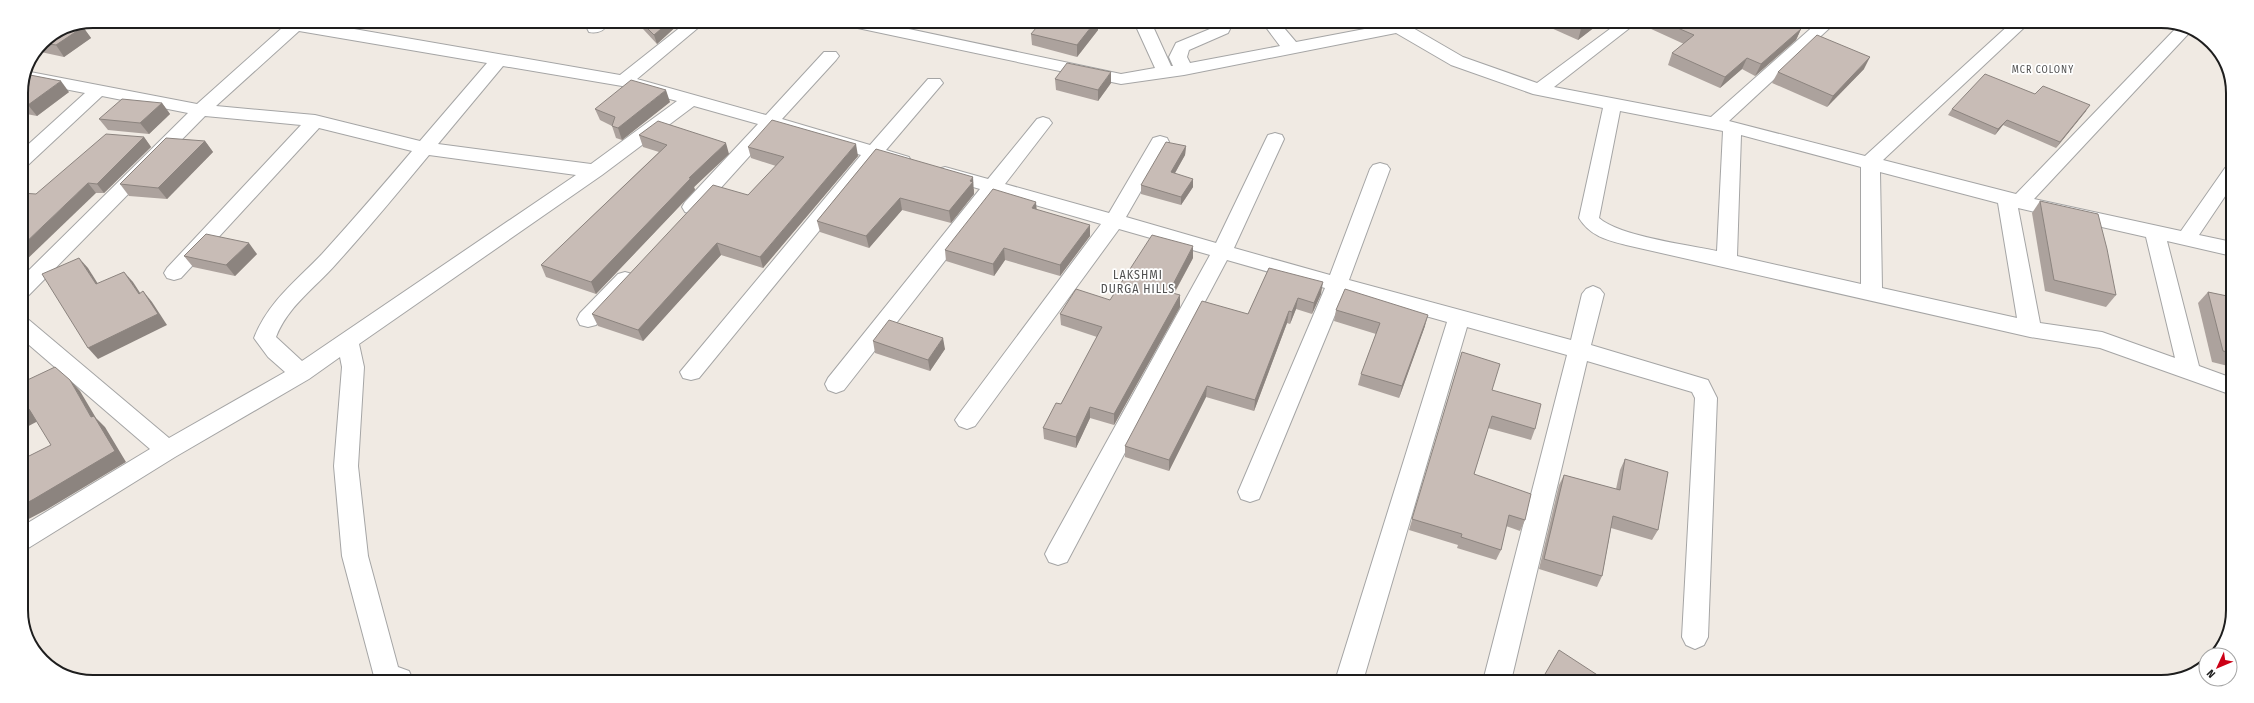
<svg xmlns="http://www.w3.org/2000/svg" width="2254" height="703" viewBox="0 0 2254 703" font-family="'Fira Sans Condensed',sans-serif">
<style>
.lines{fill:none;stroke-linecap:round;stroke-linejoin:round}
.minor-casing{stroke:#a5a5a5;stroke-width:2}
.minor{fill:#fff;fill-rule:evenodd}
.wall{fill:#aca29d}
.shaded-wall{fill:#8c847f}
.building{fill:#c8bcb6;stroke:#8c847f}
.labels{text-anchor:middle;stroke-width:3.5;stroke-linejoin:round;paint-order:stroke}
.far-neighbourhood-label{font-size:10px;letter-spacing:1px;fill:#515151;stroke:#fff}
.neighbourhood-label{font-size:12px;letter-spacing:1px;fill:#515151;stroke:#fff}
.rim{fill:none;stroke:#1e1e1e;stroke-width:2}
</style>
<rect width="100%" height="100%" fill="#f0eae3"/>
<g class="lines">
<defs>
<g id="minor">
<path d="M263,21h45l312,54 67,-53h18l-68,57 129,36 58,-63h12l3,4 -3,4 -54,59 88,26 58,-66h12l3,4 -57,67 23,7 2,4 -2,4 -7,2 -25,-7 -178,218 -8,2 -8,-2 -3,-6 181,-217 -87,-26 -75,83 -7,2 -7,-2 -3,-5 3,-5 73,-78 -64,-18 -92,69 -243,169 5,23 -6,99 10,90 30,111 11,4 4,9h-38l-33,-124 -8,-90 8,-99 -2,-10 -31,22 -134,78 -145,90 -9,4v-24l129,-78 -129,-111v-20l8,2 140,118 116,-66 -17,-15 -14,-19c14,-36 42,-57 68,-84 31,-34 61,-69 90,-103l-93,-23 -138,150 -7,2 -7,-2 -3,-5 3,-5 134,-143 -96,-9 -177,180 -7,2v-20l167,-165 -86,-17 -74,69 -7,2v-16l64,-58 -62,-12 2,-10 172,33 85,-76 -17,-3zM299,31l188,32 -67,78 -105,-26 -99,-9zM503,66l119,20 55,15 -86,63 -153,-20zM429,155l147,20 -274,186 -26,-24c12,-31 39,-49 60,-73 32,-35 63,-73 93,-109z"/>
<path d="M592,22h18c-5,8 -11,12 -21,10l-2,-4z"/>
<path d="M845,22h31l245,52 34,-6 -21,-46h17l20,44h2l-4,-9 7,-14 46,-19 6,1 2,4 -2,4 -39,17 -2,7 3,6 90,-17 -18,-24h17l17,20 100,-19h24l-2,4 -5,1 50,29 74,26 81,-60h18l-82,64 157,30 106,-94h18l-106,98 136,35 146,-133h18l-146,137 133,34 164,-170 11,7 -157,168 147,32 44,-63 7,-2v20l-33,49 33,7v14l-65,-15 32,125 33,12v17l-132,-47 -70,-11 -404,-92c-19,-5 -36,-9 -47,-27l24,-110 -70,-14 -82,-29 -55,-32 -212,42 -63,9 -268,-57 -6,-1zM1620,111l103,20 -6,120c-29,-6 -98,-15 -118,-33zM1741,135l120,32v117l-124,-28zM1880,172l118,31 19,115 -135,-30zM2018,208l128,29 29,121 -73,-26 -62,-9z"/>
<path d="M1043,117l6,2 3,4 -47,61 104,29 44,-75 7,-2 7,2 2,4 -43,75 90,26 50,-104 2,-4 7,-2 7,2 2,4 -50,109 96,27 40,-106 3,-4 7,-2 7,2 3,4 -41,111 222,60 11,-46 4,-5 7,-3 7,3 4,5 -13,51 117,35 9,18 -9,239 -4,8 -9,4 -9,-4 -4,-8 13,-239 -3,-6 -105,-31 -76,320h-28l84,-326 -100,-28 -104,354h-28l112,-359 -103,-29 -82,199 -3,7 -9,3 -9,-3 -3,-7 87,-204 -98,-28 -160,302 -9,3 -9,-3 -4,-8 4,-8 161,-291 -91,-26 -144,197 -8,3 -8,-3 -4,-6 4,-6 142,-190 -104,-30 -153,196 -8,3 -8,-3 -3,-6 3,-6 152,-189 -42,-12 -3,-4 3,-4 7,-2 43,12 49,-60z"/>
<path d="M625,272l7,2 3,5 -3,5 -36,41 -8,2 -8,-2 -3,-6 3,-6 38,-39z"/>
</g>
</defs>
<!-- minor casing -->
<use href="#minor" class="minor-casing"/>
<!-- minor -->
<use href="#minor" class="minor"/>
</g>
<!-- wall -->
<g class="wall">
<path d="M641,22h40l-24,22 -14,-15z"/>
<path d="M1540,23h60l-22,17z"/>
<path d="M1638,23h159l-3,3 7,3 -5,11 -41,36 -13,-7 -22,19 -52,-23 4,-12 12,-9z"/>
<path d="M1990,23h9l-3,3z"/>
<path d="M83,27l8,11 -27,19 -28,-6 6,-9z"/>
<path d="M1098,30l-21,27 -45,-12 -1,-11z"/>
<path d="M1864,69l-37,38 -55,-24 6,-11z"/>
<path d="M1055,79l56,4 -13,18 -42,-11z"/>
<path d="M21,92h48l-32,24 -16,-3z"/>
<path d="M2035,94l51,17 -30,37 -53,-23 -8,10 -47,-20 4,-6z"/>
<path d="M670,102l-48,38 -6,-2 -4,-12 -12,-6 -5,-11z"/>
<path d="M162,103l8,11 -21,20 -41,-4 -9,-11z"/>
<path d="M639,135l90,19 -35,33 1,3 -99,104 -50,-17 -5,-12 118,-113 -16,-5z"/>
<path d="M144,137l7,10 -47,46h-8l-60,1z"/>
<path d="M205,141l8,11 -46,47 -38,-3 -9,-12z"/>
<path d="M1186,146l-1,9 -10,18 18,14 -12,18 -40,-11v-9z"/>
<path d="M748,147l110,9 -95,112 -42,-13 -78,86 -45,-15 -6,-12 156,-119 28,-29 -25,-8z"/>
<path d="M876,149l98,40v5l-23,29 -49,-13 -33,38 -49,-16 -3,-11z"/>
<path d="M2040,201l76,94 -10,12 -61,-16 -13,-78z"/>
<path d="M1037,210l53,26 -30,40 -55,-16 -11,16 -48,-15 -1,-11z"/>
<path d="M257,254l-22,22 -42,-9 -9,-11z"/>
<path d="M1193,258l-19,36 6,13 -66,118 -24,-7 -14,30 -32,-9 -1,-11 18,-24 36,-67 -36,-12 -1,-11 50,-14z"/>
<path d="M1269,268l52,26 -9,20 -16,-5 -6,15 -3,-1 -33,88 -48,-14 -37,74 -44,-14v-11l123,-132z"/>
<path d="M2208,292l24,5v70l-20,-5 -14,-59z"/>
<path d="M1336,310l89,16 -26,72 -41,-13 3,-11 15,-40 -42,-13z"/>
<path d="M873,341l72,8 -15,22 -55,-18z"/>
<path d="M1462,352l30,38 43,39 -4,11 -43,-12 -14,46 51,46 -5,11 -14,-5 -5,24 -5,10 -39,-12 1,-3 -49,-15z"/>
<path d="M1625,459l33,71 -6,10 -41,-12 -9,48 -5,11 -58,-18 20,-84 5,-10 52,14 4,-19z"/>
</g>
<!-- shaded-wall -->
<g class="shaded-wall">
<path d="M669,22h12l-24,22 -3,-9z"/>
<path d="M1095,22h3v8l-21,27v-12z"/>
<path d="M1589,23h11l-22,17 3,-11z"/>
<path d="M1789,23h8l-13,12z"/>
<path d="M83,27l8,11 -27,19 -8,-12z"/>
<path d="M1801,29l-5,11 -41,36 6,-12z"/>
<path d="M1870,57l-6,12 -37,38 6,-11z"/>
<path d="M1747,58l-5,11 -22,19 5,-11z"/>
<path d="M1111,72v11l-13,18v-11z"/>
<path d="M61,81l8,11 -32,24 -9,-11z"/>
<path d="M666,90l4,12 -48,38 -4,-12z"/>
<path d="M162,103l8,11 -21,20 -9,-11z"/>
<path d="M2090,105l-4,6 -30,37 4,-6z"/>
<path d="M2007,120l-12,15 3,-6z"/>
<path d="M144,137l7,10 -47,46 -7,-9z"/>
<path d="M205,141l8,11 -46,47 -9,-11z"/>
<path d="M726,143l3,11 -35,33 1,3 -99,104 -5,-12 98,-104z"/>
<path d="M856,144l2,12 -95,112 -3,-11z"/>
<path d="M1186,146l-1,9 -14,25v-8z"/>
<path d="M973,177l1,17 -23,29 -2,-12z"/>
<path d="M1193,179v8l-12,18v-8z"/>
<path d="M88,183l8,10 -75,72v-18z"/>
<path d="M900,198l2,12 -33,38 -3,-12z"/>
<path d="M1036,202l1,11 -5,-5z"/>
<path d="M1090,225v11l-30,40v-11z"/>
<path d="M249,243l8,11 -22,22 -9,-11z"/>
<path d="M717,243l4,12 -78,86 -5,-11z"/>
<path d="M1193,246v12l-25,46 1,-12z"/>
<path d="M1004,248l1,12 -11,16 -1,-12z"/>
<path d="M79,258l9,10 17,27 -9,-11z"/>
<path d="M124,272l9,10 15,23 -9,-11z"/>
<path d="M1323,282l-2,12 -9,20 2,-11z"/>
<path d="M143,291l9,11 15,23 -69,34 -10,-11z"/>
<path d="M1180,295v12l-66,118v-11z"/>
<path d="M1298,298l-2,11 -6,15 2,-12z"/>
<path d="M1289,311l-2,12 -33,88 1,-11z"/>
<path d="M1428,315l-3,11 -26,72 3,-12z"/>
<path d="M943,338l2,11 -15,22 -2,-11z"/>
<path d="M70,380l10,11 16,27 9,9 21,35 -80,48 -25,13v-17l70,-89z"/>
<path d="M1207,386l-1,11 -37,74v-11z"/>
<path d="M1090,407v11l-14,30v-11z"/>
<path d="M29,409l11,11 -19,10v-17z"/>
</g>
<!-- building -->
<g class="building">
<path d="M641,22h28l-15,13z"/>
<path d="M1041,22h54l-18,23 -46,-11z"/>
<path d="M1568,23h21l-8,6z"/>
<path d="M1666,23h123v1l12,5 -40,35 -14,-6 -22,19 -53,-24 22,-18z"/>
<path d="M73,25l10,2 -27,18 -14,-2 23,-17z"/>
<path d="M1817,35l53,22 -37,39 -55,-24z"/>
<path d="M1067,63l44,9 -13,18 -43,-11z"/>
<path d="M1985,74l50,20 8,-8 47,19 -30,37 -53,-22 -9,9 -46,-20z"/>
<path d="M30,75l31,6 -33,24 -7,-1v-12l3,-12z"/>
<path d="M631,80l35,10 -48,38 -6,-2 3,-9 -20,-8z"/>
<path d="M122,99l40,4 -22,20 -41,-4z"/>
<path d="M772,120l84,24 -96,113 -43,-14 -79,87 -46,-16 121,-129 35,10 36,-38 -36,-10z"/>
<path d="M658,121l68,22 -37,35h2l-100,104 -50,-17 126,-120 -28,-10z"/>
<path d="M106,134l38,3 -47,47 -9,-1 -67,64v-54l15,1z"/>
<path d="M166,138l39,3 -47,47 -38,-4z"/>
<path d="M1166,142l20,4 -15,26 22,7 -12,18 -40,-12z"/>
<path d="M876,149l97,28 -3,4 3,1 -24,29 -49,-13 -34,38 -49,-15z"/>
<path d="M993,189l43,13 -4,6 58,17 -30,40 -56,-17 -11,16 -48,-14z"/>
<path d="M2040,201l58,13 9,35 9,46 -62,-15z"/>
<path d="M206,234l43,9 -23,22 -42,-9z"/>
<path d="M1152,235l41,11 -24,46 11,3 -66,119 -24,-7 -14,30 -33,-9 13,-25 5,1 41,-77 -42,-13 16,-25 34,11z"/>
<path d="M79,258l17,26 28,-12 15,22 4,-3 15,23 -70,34 -46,-74z"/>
<path d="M1269,268l54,14 -9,21 -16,-5 -6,14 -3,-1 -34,89 -48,-14 -38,74 -44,-14 77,-145 46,13z"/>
<path d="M1345,289l83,26 -26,71 -41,-12 19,-51 -44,-13z"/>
<path d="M2208,292l24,5v56l-9,-2z"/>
<path d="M889,320l54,18 -15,22 -55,-19z"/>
<path d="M1462,352l38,12 -8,26 49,14 -6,25 -43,-13 -18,58 57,20 -6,26 -16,-5 -8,35 -40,-13 1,-3 -50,-15z"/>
<path d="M55,367l15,13 21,37 3,-1 21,35 -81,48 -13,7v-46l30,-15 -22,-36 -8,4v-30z"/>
<path d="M1625,459l43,13 -10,58 -45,-14 -11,60 -58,-17 20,-84 56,15z"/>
<path d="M1559,650l43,28 -2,3h-59z"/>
</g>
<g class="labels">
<!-- far-neighbourhood labels -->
<g class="far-neighbourhood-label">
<text x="2043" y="73">MCR COLONY</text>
</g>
<!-- neighbourhood labels -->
<g class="neighbourhood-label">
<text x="1138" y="279">LAKSHMI<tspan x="1138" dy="14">DURGA HILLS</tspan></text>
</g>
</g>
<!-- crop -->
<path d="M0 0H2254V703H0ZM93 28H2161A65 65 0 0 1 2226 93V610A65 65 0 0 1 2161 675H93A65 65 0 0 1 28 610V93A65 65 0 0 1 93 28Z" fill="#fff" fill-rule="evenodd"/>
<path class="rim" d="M93 28H2161A65 65 0 0 1 2226 93V610A65 65 0 0 1 2161 675H93A65 65 0 0 1 28 610V93A65 65 0 0 1 93 28Z"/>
<!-- north arrow -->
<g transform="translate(2218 667) rotate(226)"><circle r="19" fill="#ffffff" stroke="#a5a5a5"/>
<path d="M0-3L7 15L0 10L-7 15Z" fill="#cc0016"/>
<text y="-6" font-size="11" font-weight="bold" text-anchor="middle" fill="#1e1e1e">N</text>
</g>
</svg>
